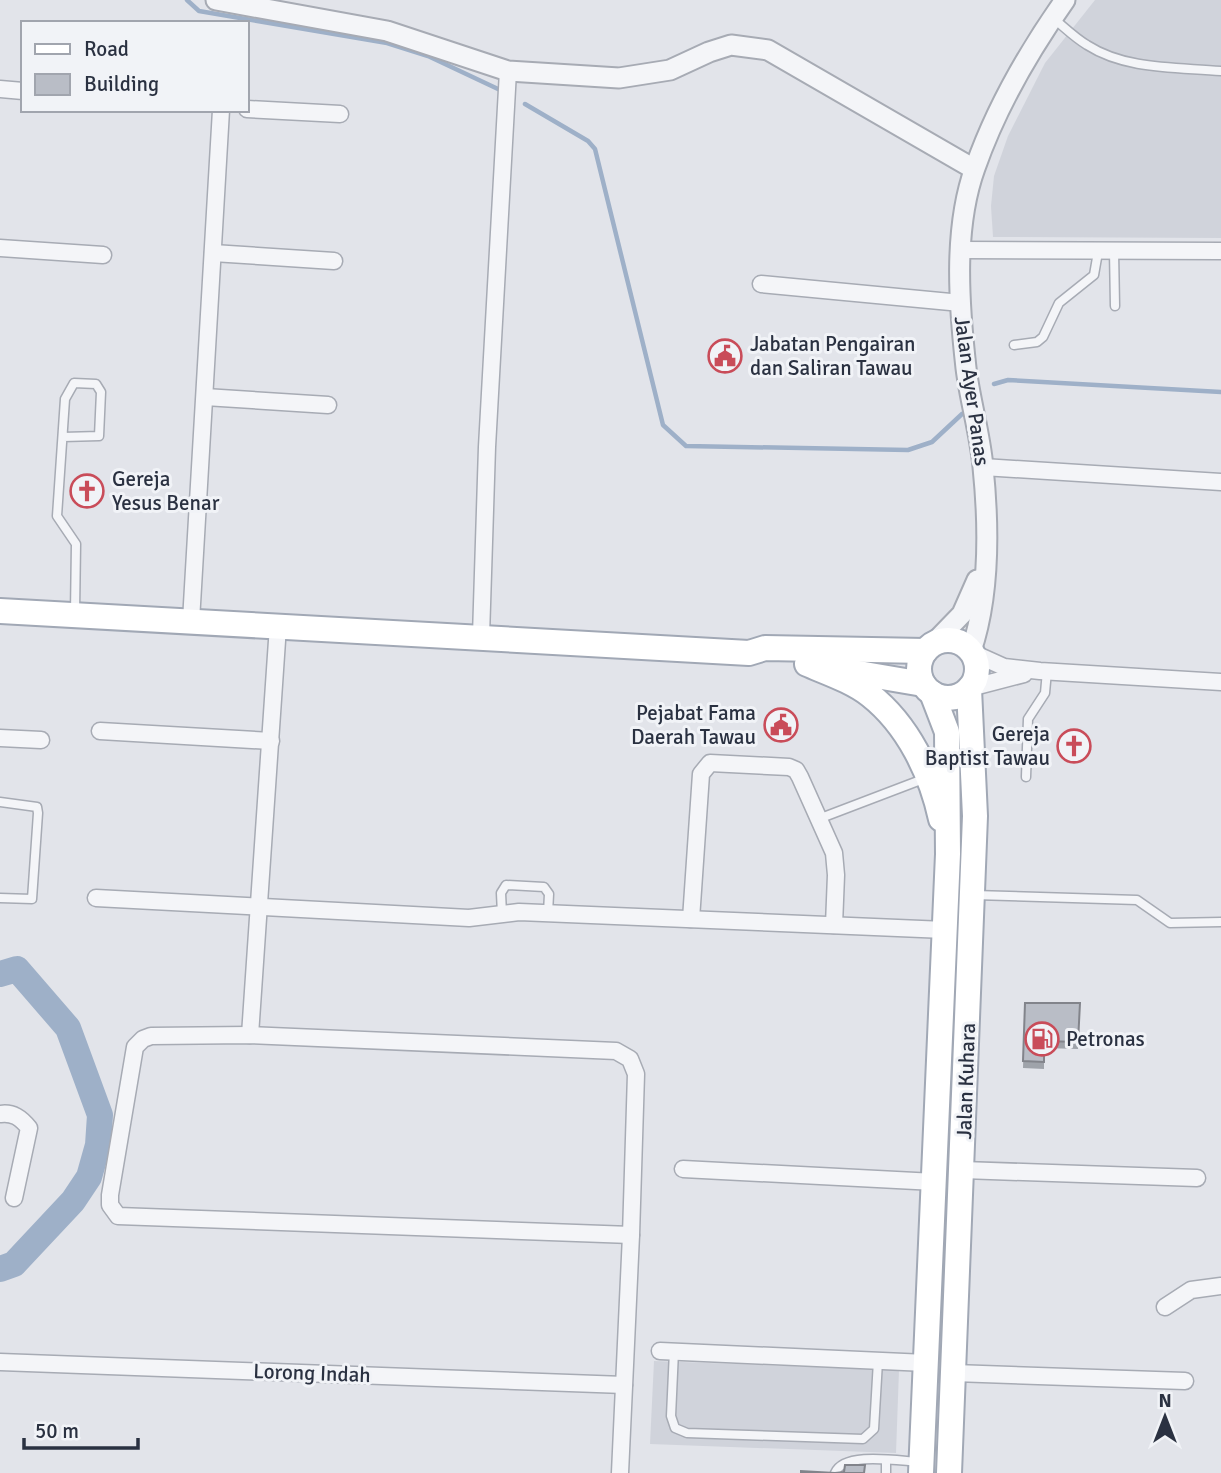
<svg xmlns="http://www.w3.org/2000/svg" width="1221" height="1473" viewBox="0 0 1221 1473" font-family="Signika,sans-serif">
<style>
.built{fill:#d0d3db}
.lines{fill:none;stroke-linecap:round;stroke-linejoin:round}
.stream{stroke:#9eb0c8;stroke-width:4.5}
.river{stroke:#9eb0c8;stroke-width:26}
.service-casing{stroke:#a7abb4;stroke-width:11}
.minor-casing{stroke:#a7abb4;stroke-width:19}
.tertiary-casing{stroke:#a7abb4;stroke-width:23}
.primary-casing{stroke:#a1a8b5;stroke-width:28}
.service{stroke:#f4f5f8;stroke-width:8}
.minor{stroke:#f4f5f8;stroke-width:16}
.tertiary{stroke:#f4f5f8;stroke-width:19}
.primary{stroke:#fff;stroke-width:24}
.wall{fill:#9fa3aa}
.building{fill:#b9bdc6;stroke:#82848b;stroke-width:2}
.labels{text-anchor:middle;stroke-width:6;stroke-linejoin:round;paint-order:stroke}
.poi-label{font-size:21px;fill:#2a3141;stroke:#f1f3f7;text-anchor:start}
.street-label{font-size:21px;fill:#2a3141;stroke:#f1f3f7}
</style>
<rect width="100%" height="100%" fill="#e2e4ea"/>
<!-- built -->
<g class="built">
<path d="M1095,0h126v238l-228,-1 -2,-31 3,-30 14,-40 37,-73z"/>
<path d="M654,1361l245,9 -3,83 -246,-9z"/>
</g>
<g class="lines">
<!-- stream -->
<g class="stream">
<path d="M187,0l12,11 188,32 41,13 70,33"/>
<path d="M525,104l63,37 7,8 68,276 23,21 222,4 24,-8 30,-28"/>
<path d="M994,384l14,-4 213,12"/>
</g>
<!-- river -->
<path class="river" d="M0,974l17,-5 51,59 32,87 -2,30 -9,32 -16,24 -59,63 -14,5"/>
<defs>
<g id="service">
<path d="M1053,18c11,9 22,20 34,27 39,25 89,22 134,26"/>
<path d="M1114,251l1,55"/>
<path d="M1014,345l23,-3 6,-5 16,-34 35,-28 4,-23"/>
<path d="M63,437l36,-1 2,-44 -5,-8 -22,-1 -9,16 -8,117 19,28 -1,68"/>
<path d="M1026,777l2,-58 17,-26 2,-22"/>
<path d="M0,802l37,5 1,6 -6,86 -32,-1"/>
<path d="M821,818l105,-40"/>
<path d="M974,895l163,5 33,23 51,-1"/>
<path d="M502,914l-1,-21 5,-8 38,2 5,7 -1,19"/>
<path d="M674,1351l-3,65 4,12 12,5 176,6 11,-10 4,-68"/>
<path d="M835,1473c9,-22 64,-12 85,-11"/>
<path d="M886,1473v-13"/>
</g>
<g id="minor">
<path d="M0,89l23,2"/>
<path d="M247,109l93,5"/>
<path d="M0,248l103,7"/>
<path d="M962,250l259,1"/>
<path d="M213,253l121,8"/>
<path d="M761,284l200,19"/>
<path d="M205,397l123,8"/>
<path d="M983,467l238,15"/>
<path d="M191,621l30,-511"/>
<path d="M481,636l6,-189 21,-376"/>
<path d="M973,653l31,14 36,4 181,11"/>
<path d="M970,688l54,-14"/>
<path d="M100,731l171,10"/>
<path d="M0,738l41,2"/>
<path d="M96,898l373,20 50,-6 426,18"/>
<path d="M691,919l10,-145 9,-11 79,4 7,3 4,7 34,76 2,22 -2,50"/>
<path d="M250,1035l366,16 14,8 6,15 -5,161 -513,-19 -8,-11v-10l25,-148 8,-8 8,-3z"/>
<path d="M250,1035l28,-409"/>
<path d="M0,1114c13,-2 21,4 29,14l-15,70"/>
<path d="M683,1169l252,13"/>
<path d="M963,1170l234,8"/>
<path d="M1165,1307l26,-17 30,-4"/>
<path d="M660,1351l266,12"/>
<path d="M0,1362l624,23"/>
<path d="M954,1373l231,8"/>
<path d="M620,1473l11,-238"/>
</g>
<g id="tertiary">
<path d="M216,0l171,31 121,40 111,7 51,-8 39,-18 22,-7 37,5 206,119"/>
<path d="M932,645l30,-31 15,-34"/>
<path d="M971,651c19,-56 18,-125 12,-184 -3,-34 -13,-66 -17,-99 -7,-63 -13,-139 9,-200 21,-60 54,-117 90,-168"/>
</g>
<g id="primary">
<path d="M0,611l749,42 16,-5 160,3"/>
<circle cx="948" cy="669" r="29"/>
<path d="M807,664c21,9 45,17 63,31 38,30 61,78 71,124"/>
<path d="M835,669l88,15"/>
<path d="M921,1473l27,-619 -1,-122 -15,-39"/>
<path d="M949,1473l26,-657 -6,-127"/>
</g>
</defs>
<!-- service casing -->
<use href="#service" class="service-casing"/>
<!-- minor casing -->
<use href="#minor" class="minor-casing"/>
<!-- tertiary casing -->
<use href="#tertiary" class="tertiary-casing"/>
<!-- primary casing -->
<use href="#primary" class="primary-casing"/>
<!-- service -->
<use href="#service" class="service"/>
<!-- minor -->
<use href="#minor" class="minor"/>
<!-- tertiary -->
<use href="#tertiary" class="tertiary"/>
<!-- primary -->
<use href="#primary" class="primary"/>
</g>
<!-- wall -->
<path class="wall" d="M1025,1003h55l-2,46 -34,-1v21l-21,-1z"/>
<!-- building -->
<g class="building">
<path d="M1025,1003h55l-2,39 -34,-1v21l-21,-1z"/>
<path d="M845,1465h20l-1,8h-63v-2l34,2 9,-1z"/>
</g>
<!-- icons -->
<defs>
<symbol id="civic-ring" viewBox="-11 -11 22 22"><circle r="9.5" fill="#f1f3f7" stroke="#c94c59" stroke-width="1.5"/><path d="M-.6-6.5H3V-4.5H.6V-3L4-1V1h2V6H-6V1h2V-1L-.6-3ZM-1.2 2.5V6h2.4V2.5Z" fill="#c94c59"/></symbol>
<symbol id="church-ring" viewBox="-11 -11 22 22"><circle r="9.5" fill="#f1f3f7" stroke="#c94c59" stroke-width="1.5"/><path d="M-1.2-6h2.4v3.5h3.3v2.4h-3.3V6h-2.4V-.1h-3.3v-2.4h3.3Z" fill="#c94c59"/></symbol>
<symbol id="fuel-ring" viewBox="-11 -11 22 22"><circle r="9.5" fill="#f1f3f7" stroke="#c94c59" stroke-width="1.5"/><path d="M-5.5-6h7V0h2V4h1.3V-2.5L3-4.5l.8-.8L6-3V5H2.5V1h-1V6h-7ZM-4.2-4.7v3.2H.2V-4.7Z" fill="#c94c59"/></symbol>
</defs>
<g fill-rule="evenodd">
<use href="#civic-ring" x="706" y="337" width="38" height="38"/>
<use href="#church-ring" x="68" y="472" width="38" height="38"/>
<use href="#civic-ring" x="762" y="706" width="38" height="38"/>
<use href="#church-ring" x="1055" y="727" width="38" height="38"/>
<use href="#fuel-ring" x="1023" y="1020" width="38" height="38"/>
</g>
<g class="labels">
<!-- poi labels -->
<g class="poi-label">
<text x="750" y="351">Jabatan Pengairan<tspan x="750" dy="24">dan Saliran Tawau</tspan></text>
<text x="112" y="486">Gereja<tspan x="112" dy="24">Yesus Benar</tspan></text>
<text x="756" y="720" text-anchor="end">Pejabat Fama<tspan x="756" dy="24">Daerah Tawau</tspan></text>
<text x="1050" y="741" text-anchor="end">Gereja<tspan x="1050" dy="24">Baptist Tawau</tspan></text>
<text x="1066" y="1046">Petronas</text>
</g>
<!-- street labels -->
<g class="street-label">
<text transform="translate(972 391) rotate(82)" y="7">Jalan Ayer Panas</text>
<text transform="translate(966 1081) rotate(-88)" y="7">Jalan Kuhara</text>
<text transform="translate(312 1373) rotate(2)" y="7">Lorong Indah</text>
</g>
</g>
<!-- legend -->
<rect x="21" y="21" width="228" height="91" fill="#f1f3f7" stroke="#a1a5ae" stroke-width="2"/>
<rect x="35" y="44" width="35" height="10" fill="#ffffff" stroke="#a1a5ae" stroke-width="2"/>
<text x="84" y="56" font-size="21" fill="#2a3141">Road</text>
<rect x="35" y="74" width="35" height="21" fill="#b9bdc6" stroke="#a1a5ae" stroke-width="2"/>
<text x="84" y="91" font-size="21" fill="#2a3141">Building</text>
<!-- north arrow -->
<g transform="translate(1165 1417)" stroke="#f1f3f7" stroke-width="5" paint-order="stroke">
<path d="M0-5L12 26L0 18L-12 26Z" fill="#2a3141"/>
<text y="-10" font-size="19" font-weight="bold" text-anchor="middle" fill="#2a3141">N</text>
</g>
<!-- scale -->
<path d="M24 1438v10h114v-10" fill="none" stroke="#2a3141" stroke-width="3.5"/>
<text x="35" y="1438" font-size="21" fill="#2a3141" stroke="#f1f3f7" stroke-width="5" paint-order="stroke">50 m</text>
</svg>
